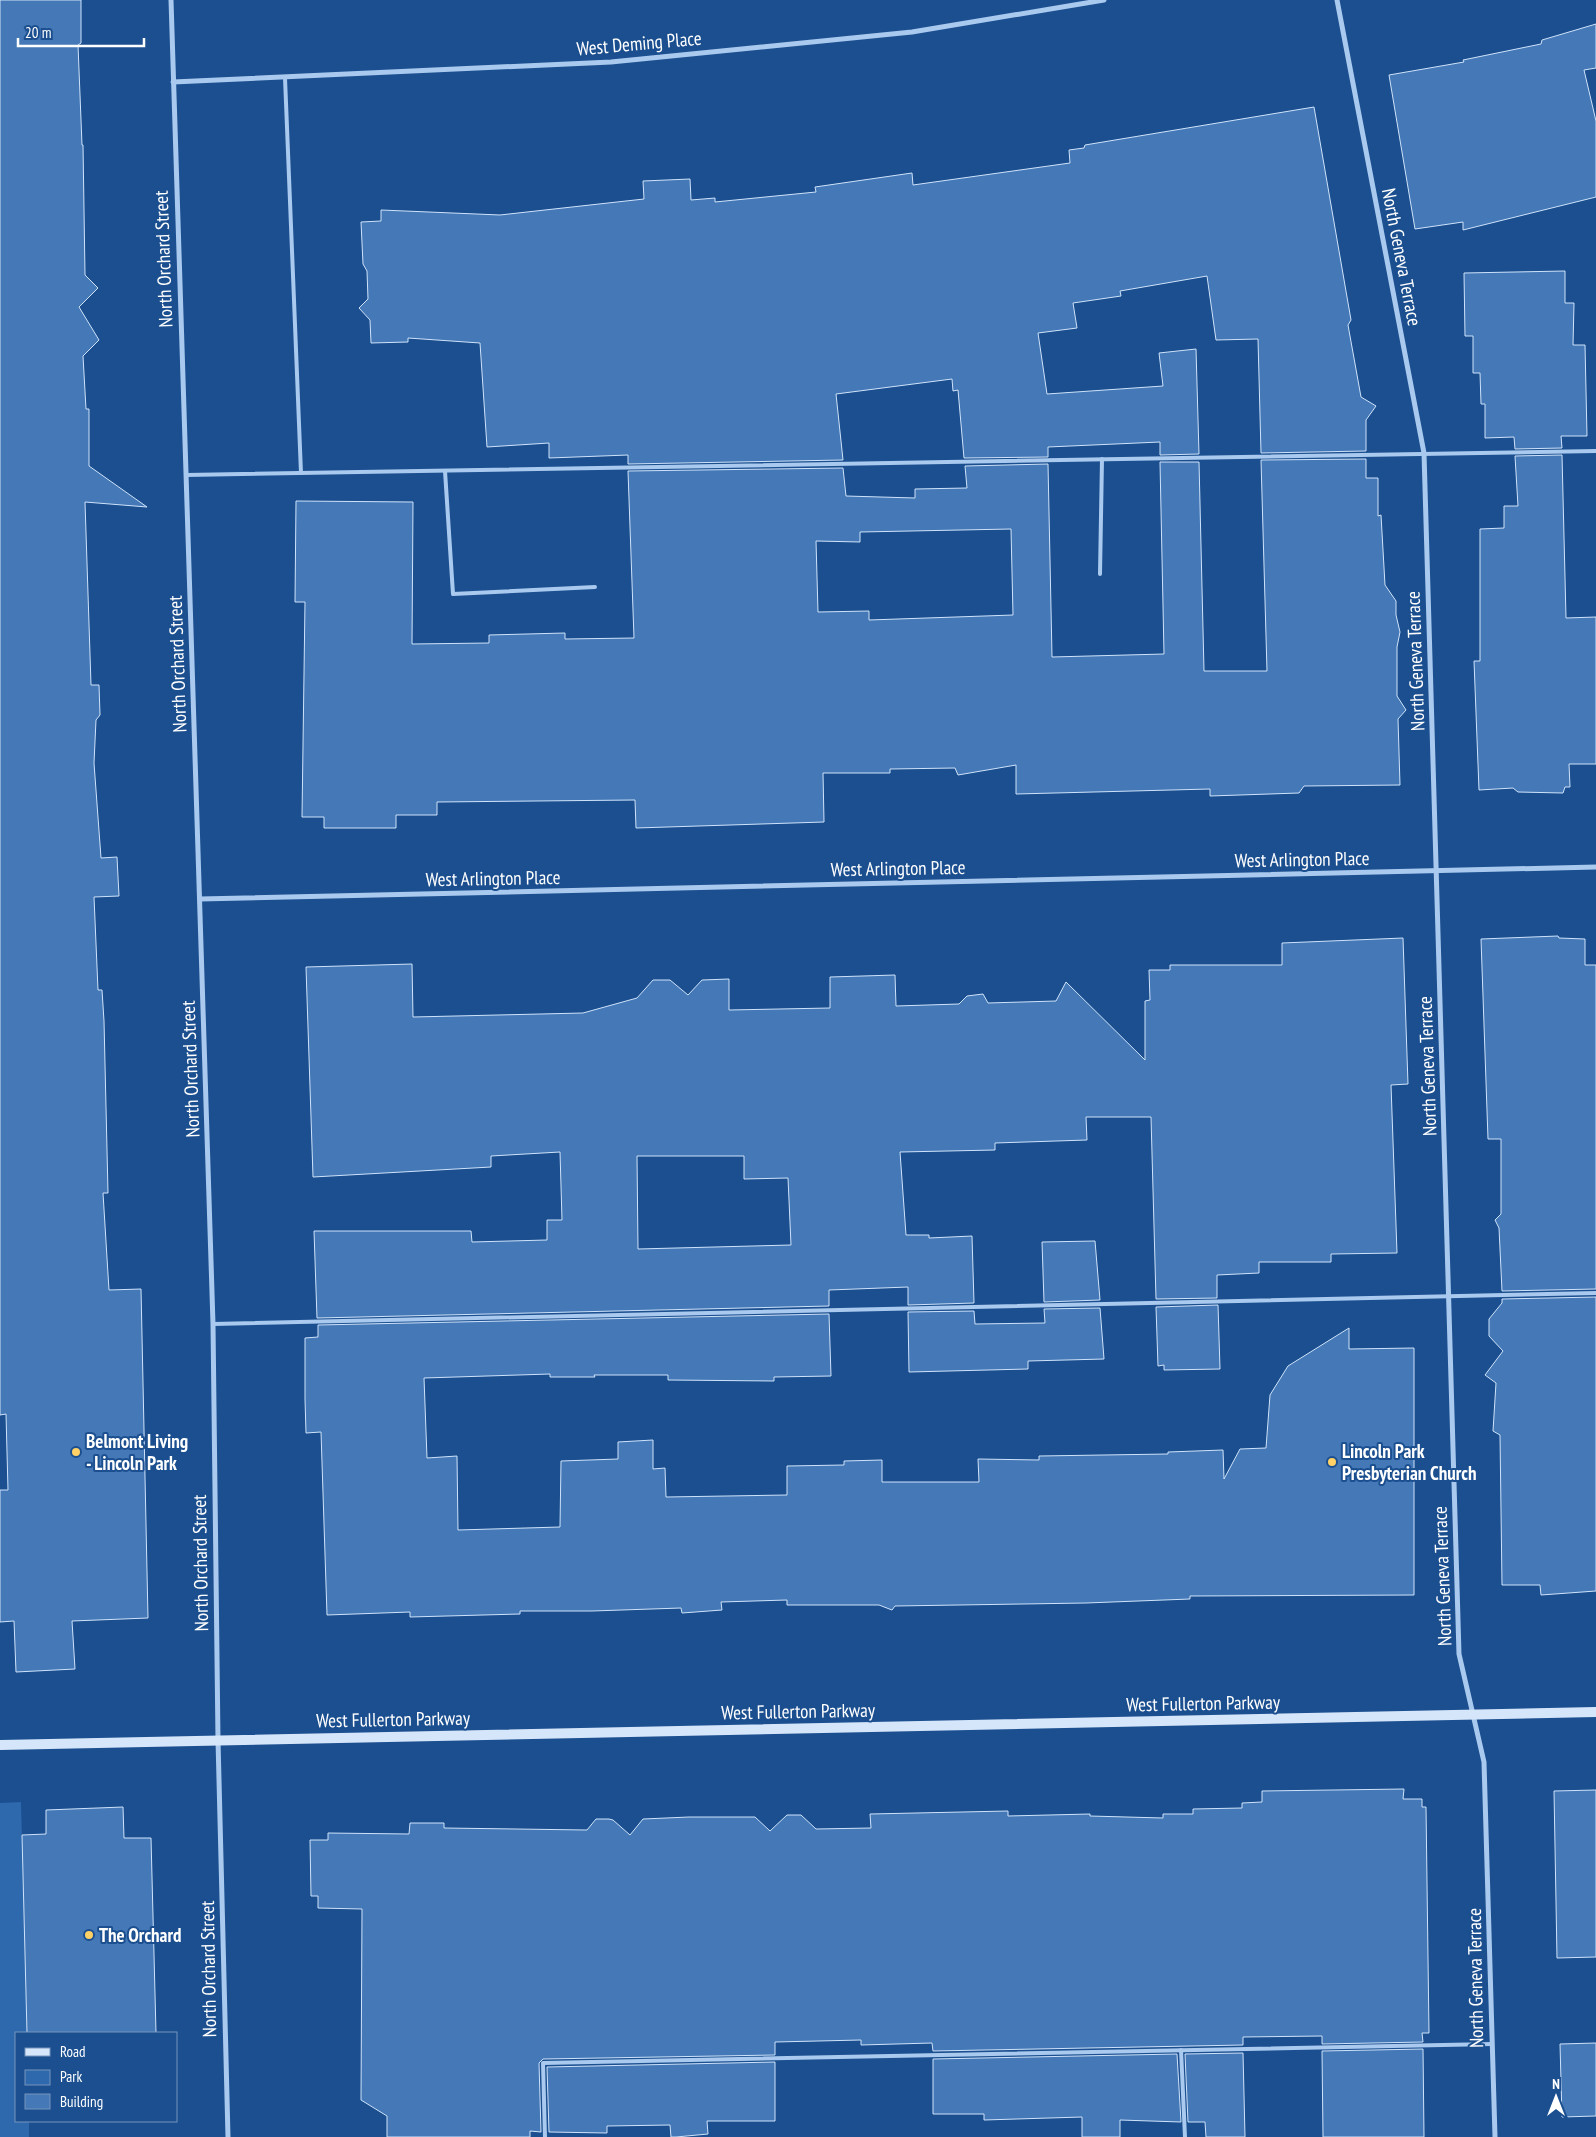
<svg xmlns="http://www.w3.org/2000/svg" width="1596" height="2137" viewBox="0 0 1596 2137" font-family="'PT Sans Narrow',sans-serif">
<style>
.green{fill:#2e69ad}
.building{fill:#4478b7;stroke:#cfe3fa;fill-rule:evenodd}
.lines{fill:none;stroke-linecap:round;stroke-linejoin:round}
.service{stroke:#a9c9ee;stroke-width:4}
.minor{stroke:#a9c9ee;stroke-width:5}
.secondary{stroke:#d6e6fa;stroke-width:10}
.poi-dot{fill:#ffd166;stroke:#1b4f8f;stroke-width:2}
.labels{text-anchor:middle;stroke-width:4;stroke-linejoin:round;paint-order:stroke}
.street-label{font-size:19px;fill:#fff;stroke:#1b4f8f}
.poi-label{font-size:19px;font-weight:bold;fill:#fff;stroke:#1b4f8f;text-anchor:start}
</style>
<rect width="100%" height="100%" fill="#1b4f8f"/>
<!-- green -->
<path class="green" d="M21,1802l6,231h-11v88h13v16h-29v-334z"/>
<!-- building -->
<g class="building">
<path d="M0,0h81v43l-3,2 4,100h1l2,130 13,13 -19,19 20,33 -16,16 3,53h3v57l58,41 -62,-5 6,183h8l1,30 -4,5 -2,43 7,95 16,-1 2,39 -25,1 4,93h4l2,31 4,172h-5l6,97 32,-1 7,329 -76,3 3,48 -59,3 -2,-51 -14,1v-132h8l-2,-76 -6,1z"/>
<path d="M1596,24v44l-12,2 12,51v76l-133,33v-8l-48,7 -26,-154 75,-13 -1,-2 78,-16 1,-4z"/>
<path d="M1314,107l37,213 -3,5 13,72 15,9 -10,14v31l-105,2 -3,-114 -42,1 -9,-64 -87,15 1,5 -48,7 4,25 -39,5 9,61 116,-8 -4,-33 37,-4 3,105 -39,1v-13l-112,5v10l-84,1 -6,-68 -5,1 -1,-12 -116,15 7,66 -215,4v-9l-79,3v-15l-62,4 -7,-104 -72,-5v4l-37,1 -1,-23 -11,-12 9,-9 -1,-28 -4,-7 -2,-42 20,-1v-11l119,5 144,-16 -1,-18 47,-2 1,21 24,-2v4l101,-10 -1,-5 97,-14 1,12 157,-22 -1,-13 15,-2 1,-3z"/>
<path d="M1565,271v32h9l-1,42h12l2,91h-26l1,12 -47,1 -1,-12 -29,1v-34h-4l-1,-31h-7v-37h-8l-1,-63z"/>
<path d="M1562,455l4,163 30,-1v147h-27l1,23h-5l-2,6 -45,-1 -5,-4 -34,2 -5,-129h6v-132l24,-1v-22h14l-3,-50z"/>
<path d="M1366,459v19h12v38l3,-1 4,70 11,16v14l4,17 -3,15v49l9,14 -8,9 2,66 -96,1 -5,7 -89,3v-7l-194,5v-29l-58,10 -3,-7 -65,1v4h-67l1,49 -188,6 -1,-28 -198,2v13h-41v13h-72v-11h-22l3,-215h-10l1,-101 117,1 -1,142 77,-1v-8l76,-2v6l69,-1 -6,-167 215,-3 3,28 69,2v-9l52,-1 -2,-22 83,-2 4,193 112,-3 -4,-192h39l5,209h63l-6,-211zM1011,529l2,86 -144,5v-9l-51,1 -2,-71 44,1v-10z"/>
<path d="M1558,936l1,2 26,1v26h11v324l-94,2 -3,-63 -4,-8 6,-6v-75h-13l-7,-200z"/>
<path d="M1403,938l5,146 -17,1 6,168 -66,1v8h-72v11l-42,2v23l-61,1 -5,-182h-65l1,23 -92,3v7l-95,2 6,83h23v3l43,-2 2,67 -66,2v-18l-79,3v16l-512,12 -3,-87h157l1,11 75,-2v-20h15l-2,-68 -69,4v11l-178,10 -7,-210 106,-3 1,53 170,-4 54,-15 16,-18h17l18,15 14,-15 27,-1v31l101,-2v-31l65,-2 1,31 63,-2 8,-8 16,-2 5,9 68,-2 10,-19 79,78v-59l5,-1 -1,-30h21v-5h112v-22zM637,1156h107v23l44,-1 3,67 -153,4z"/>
<path d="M1095,1241l5,59 -56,2 -2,-60z"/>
<path d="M1596,1297v294l-55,4 -1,-10h-38l-2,-150 -7,-4 3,-48 -11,-8 18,-24 -14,-15v-17l13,-16v-4z"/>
<path d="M1218,1305l2,64 -56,1v-5l-6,1 -2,-59z"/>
<path d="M1100,1308l4,51 -76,2v8l-119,3 -1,-60 66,-1 1,13 70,-1 -1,-14z"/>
<path d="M829,1314l2,62 -57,1v4l-106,-1v-5h-74l1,2h-45v-3l-126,4 3,80 30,-2 1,74 102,-3 1,-66 57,-2v-17l35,-2v29l12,-1 1,29 121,-2v-29l57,-1v-4l38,-1v22h97l-1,-23 61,1v-4l129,-2v-2l55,-2 1,29 16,-30 26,-1 4,-53 18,-29 61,-38v21l65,-1v247l-224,1v3l-104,4 -191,3 -3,4 -13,-5h-92v-5l-66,2 1,8 -40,3 -1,-5 -89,3h-72v3l-110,3v-5l-83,3 -6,-183 -15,1 -1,-34v-61l13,-1v-12z"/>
<path d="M1404,1789l-1,10h19v8h4l3,226h-7l1,9 -101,2v-8l-79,1v8l-310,6 -1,-8 -71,2v-5l-86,2v13l-232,4 -4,4 2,69 -11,-1v6h-143v-21l-26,-16 1,-191 -44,-1v-12h-7l-1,-56h18v-7l81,1 1,-11h34v5l143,2 9,-11h13l4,1 17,15 13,-16 46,-2h66l15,14 17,-16h14l15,14 55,-1 -1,-14 138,-3v5l82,-2v2l73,2v-4h30v-5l49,-1v-5l20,-1v-11z"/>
<path d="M1596,1790v167l-39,1 -3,-167z"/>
<path d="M123,1807l1,31h27l5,195h-129l-5,-198 24,-1v-24z"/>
<path d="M1596,2043v73l-34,1 -2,-73z"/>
<path d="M1423,2049l1,88h-101l-1,-86z"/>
<path d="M1243,2053l2,84h-39l-1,-15h-17l-3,-68z"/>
<path d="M1177,2054l4,68 -61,-2v17h-38v-20l-98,3v-6h-51v-55z"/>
<path d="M775,2062v59h-68l1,13 -32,3h-5l-1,-12 -63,1v7l-58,-1 -2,-65z"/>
</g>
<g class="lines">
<!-- service -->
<g class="service">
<path d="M285,78l16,395"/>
<path d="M445,471l8,123 142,-7"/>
<path d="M186,475l1410,-24"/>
<path d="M1100,574l2,-115"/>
<path d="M213,1324l1383,-31"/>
<path d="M1181,2050l4,87"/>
<path d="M545,2137l-2,-74 949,-19"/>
</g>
<!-- minor -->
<g class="minor">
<path d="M171,0l42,1324 5,416 10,397"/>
<path d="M1337,0l87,453 35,1201 25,108 11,375"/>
<path d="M173,82l438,-20 301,-30 192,-32"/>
<path d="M200,899l1396,-32"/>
</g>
<!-- secondary -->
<path class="secondary" d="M0,1745l1596,-33"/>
</g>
<!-- markers -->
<g class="poi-dot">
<circle cx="76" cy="1452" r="5"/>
<circle cx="1332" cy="1462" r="5"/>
<circle cx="89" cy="1935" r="5"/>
</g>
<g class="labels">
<!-- street labels -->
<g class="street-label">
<text transform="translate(639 43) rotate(-5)" y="7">West Deming Place</text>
<text transform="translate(1402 257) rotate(79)" y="7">North Geneva Terrace</text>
<text transform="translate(163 259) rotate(-92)" y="7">North Orchard Street</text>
<text transform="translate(1415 661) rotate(-92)" y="7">North Geneva Terrace</text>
<text transform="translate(177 664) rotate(-92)" y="7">North Orchard Street</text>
<text transform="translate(1302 859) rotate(-1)" y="7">West Arlington Place</text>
<text transform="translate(898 868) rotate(-1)" y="7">West Arlington Place</text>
<text transform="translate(493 878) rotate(-1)" y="7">West Arlington Place</text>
<text transform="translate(1427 1066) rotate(-92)" y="7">North Geneva Terrace</text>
<text transform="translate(190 1069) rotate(-92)" y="7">North Orchard Street</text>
<text transform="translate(200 1563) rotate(-91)" y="7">North Orchard Street</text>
<text transform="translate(1442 1576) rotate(-92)" y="7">North Geneva Terrace</text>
<text transform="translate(1203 1703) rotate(-1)" y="7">West Fullerton Parkway</text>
<text transform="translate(798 1711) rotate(-1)" y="7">West Fullerton Parkway</text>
<text transform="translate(393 1719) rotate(-1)" y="7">West Fullerton Parkway</text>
<text transform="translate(208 1969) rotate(-91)" y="7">North Orchard Street</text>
<text transform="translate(1475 1978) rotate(-91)" y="7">North Geneva Terrace</text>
</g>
<!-- poi labels -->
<g class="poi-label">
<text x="86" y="1448">Belmont Living<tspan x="86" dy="22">- Lincoln Park</tspan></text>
<text x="1342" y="1458">Lincoln Park<tspan x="1342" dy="22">Presbyterian Church</tspan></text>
<text x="99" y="1942">The Orchard</text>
</g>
</g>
<!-- legend -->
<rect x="15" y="2032" width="162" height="90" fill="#1b4f8f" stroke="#7695bc"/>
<rect x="25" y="2048" width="25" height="8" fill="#d6e6fa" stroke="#7695bc"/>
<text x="60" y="2057" font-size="15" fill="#ffffff">Road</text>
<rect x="25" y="2070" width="25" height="15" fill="#2e69ad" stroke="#7695bc"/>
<text x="60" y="2082" font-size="15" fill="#ffffff">Park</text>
<rect x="25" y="2094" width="25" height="15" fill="#4478b7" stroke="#7695bc"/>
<text x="60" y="2107" font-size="15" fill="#ffffff">Building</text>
<!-- north arrow -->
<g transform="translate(1556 2097)" stroke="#1b4f8f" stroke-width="4" paint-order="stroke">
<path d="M0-4L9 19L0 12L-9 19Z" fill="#ffffff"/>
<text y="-8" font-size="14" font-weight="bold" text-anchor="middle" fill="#ffffff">N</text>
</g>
<!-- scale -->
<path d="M18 38v8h126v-8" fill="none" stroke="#ffffff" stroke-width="2.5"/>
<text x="25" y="38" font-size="15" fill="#ffffff" stroke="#1b4f8f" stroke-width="4" paint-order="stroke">20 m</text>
</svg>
